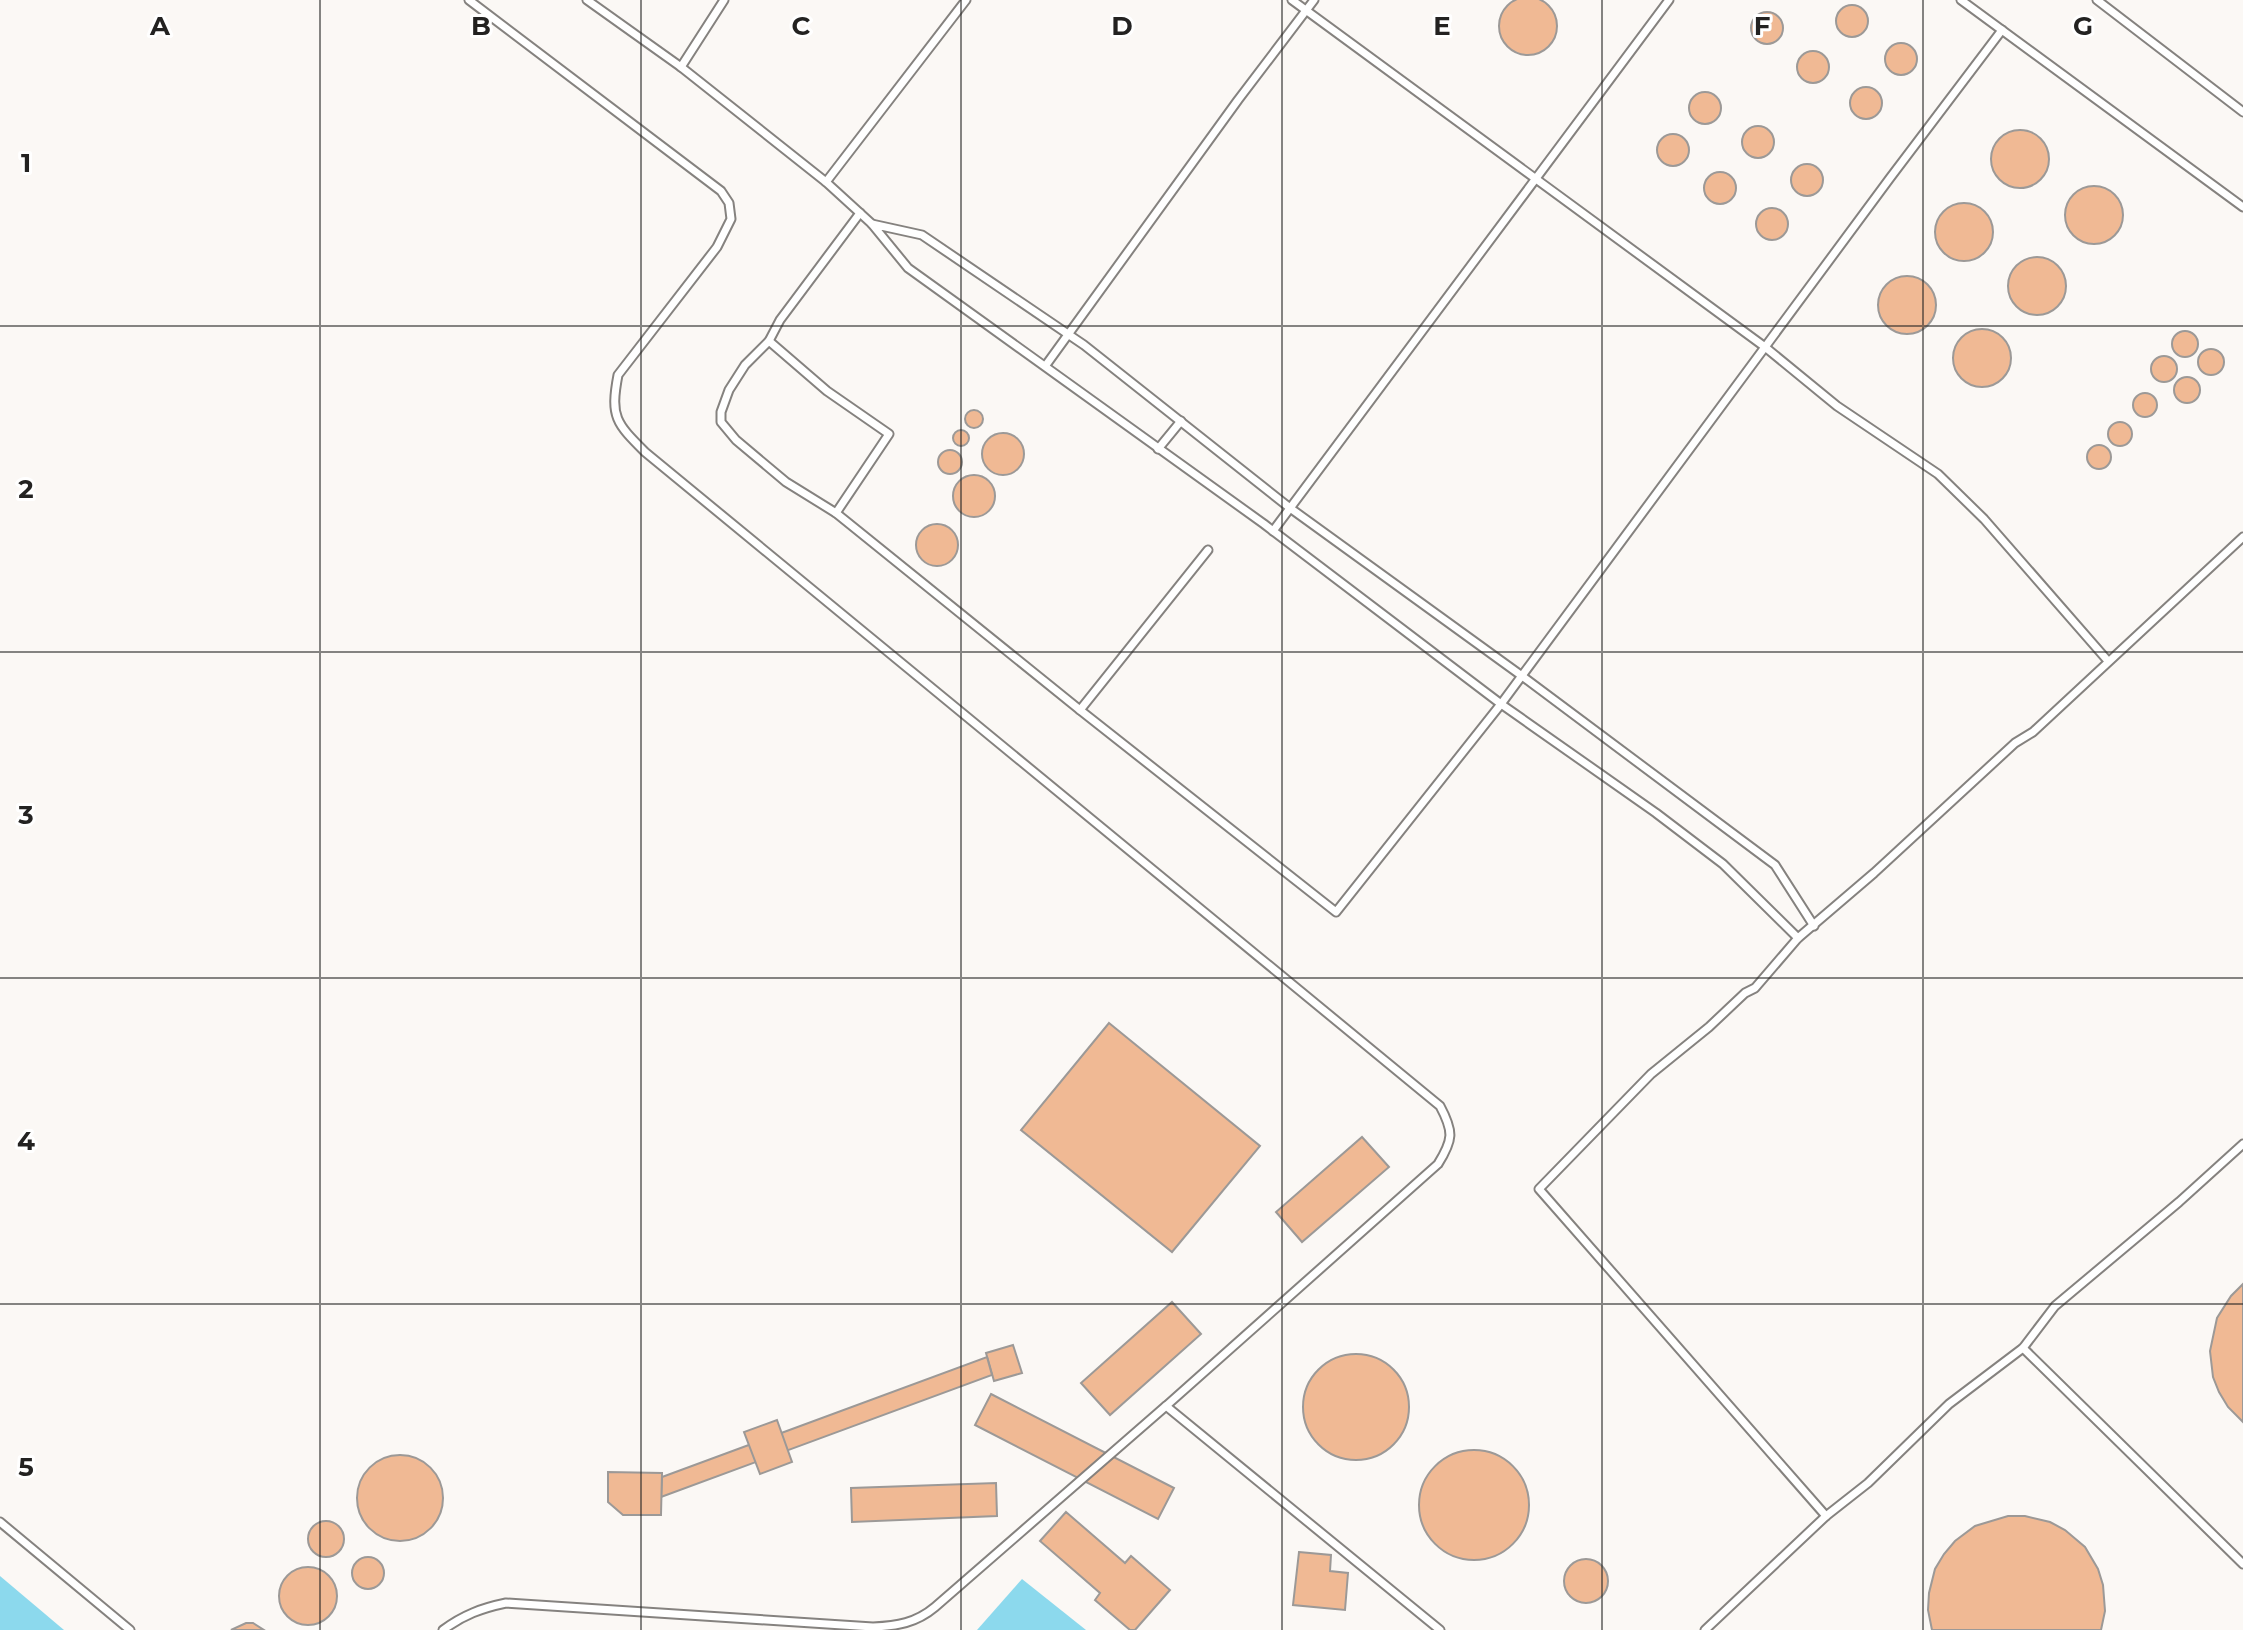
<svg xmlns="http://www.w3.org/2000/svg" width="2243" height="1630" viewBox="0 0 2243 1630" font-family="Montserrat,sans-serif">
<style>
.water{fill:#8cd9ed}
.building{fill:#f0b994;stroke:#9c9997;stroke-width:2}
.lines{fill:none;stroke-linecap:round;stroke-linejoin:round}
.lane-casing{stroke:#85827f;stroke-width:11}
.lane{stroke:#fff;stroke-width:7}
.grid{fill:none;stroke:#232221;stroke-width:2;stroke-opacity:0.55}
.grid-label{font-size:26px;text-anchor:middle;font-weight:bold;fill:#232221;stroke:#fff;stroke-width:6;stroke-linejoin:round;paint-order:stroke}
</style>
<rect width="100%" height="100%" fill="#fbf8f5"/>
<!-- water -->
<g class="water">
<path d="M0,1576l64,54h-64z"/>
<path d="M1022,1579l64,51h-109z"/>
</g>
<!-- building -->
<g class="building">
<circle cx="1528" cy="26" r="29"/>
<circle cx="1852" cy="21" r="16"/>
<circle cx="1767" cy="28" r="16"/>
<circle cx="1901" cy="59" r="16"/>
<circle cx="1813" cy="67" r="16"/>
<circle cx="1866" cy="103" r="16"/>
<circle cx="1705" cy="108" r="16"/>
<circle cx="1758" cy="142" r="16"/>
<circle cx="2020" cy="159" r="29"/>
<circle cx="1673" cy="150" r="16"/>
<circle cx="1807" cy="180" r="16"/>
<circle cx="1720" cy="188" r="16"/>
<circle cx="2094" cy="215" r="29"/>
<circle cx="1964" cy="232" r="29"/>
<circle cx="1772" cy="224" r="16"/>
<circle cx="2037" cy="286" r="29"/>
<circle cx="1907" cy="305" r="29"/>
<circle cx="1982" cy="358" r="29"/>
<circle cx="2185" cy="344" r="13"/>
<circle cx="2211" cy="362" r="13"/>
<circle cx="2164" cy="369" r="13"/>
<circle cx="2187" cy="390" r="13"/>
<circle cx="2145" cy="405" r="12"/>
<circle cx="974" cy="419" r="9"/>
<circle cx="2120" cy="434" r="12"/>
<circle cx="961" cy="438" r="8"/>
<circle cx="1003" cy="454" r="21"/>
<circle cx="2099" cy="457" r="12"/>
<circle cx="950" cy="462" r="12"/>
<circle cx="974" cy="496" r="21"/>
<circle cx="937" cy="545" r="21"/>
<path d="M1109,1023l151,123 -88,106 -151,-122z"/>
<path d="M1362,1137l27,30 -87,75 -26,-30z"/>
<path d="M2243,1284v138l-15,-15 -9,-15 -6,-15 -3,-26 7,-33 14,-22z"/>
<path d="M1172,1302l29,32 -91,81 -29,-32z"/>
<path d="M1013,1345l9,28 -28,8 -8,-28z"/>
<circle cx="1356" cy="1407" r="53"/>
<path d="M987,1357l5,18 -331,122 1,-20z"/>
<path d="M991,1394l183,94 -16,31 -183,-94z"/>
<path d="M777,1420l15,42 -32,12 -16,-42z"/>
<circle cx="1474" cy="1505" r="55"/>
<circle cx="400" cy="1498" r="43"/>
<path d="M608,1472l54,1 -1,42h-38l-15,-13z"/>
<path d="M996,1483l1,33 -145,6 -1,-34z"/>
<path d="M1066,1512l59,51 6,-7 39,34 -35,40h-5l-35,-30 5,-7 -60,-52z"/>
<path d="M2008,1516h17l25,6 15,8 20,17 13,22 5,16 2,26 -4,19h-169l-4,-20 1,-17 6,-24 9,-15 11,-13 20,-15z"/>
<circle cx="326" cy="1539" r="18"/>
<path d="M1299,1552l32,3 -1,16 18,2 -3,37 -52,-5z"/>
<circle cx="368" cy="1573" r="16"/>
<circle cx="1586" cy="1581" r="22"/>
<circle cx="308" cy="1596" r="29"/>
<path d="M246,1623h7l11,7h-33z"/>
</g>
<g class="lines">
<defs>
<g id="lane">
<path d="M469,0l252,191 8,12 2,16 -14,28 -99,128c-8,42 -2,48 27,77l795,654c14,26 13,34 -2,58l-272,242"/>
<path d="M587,0l94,67 145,115 46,42"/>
<path d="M1292,0l473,347 72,59 101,68 46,45 124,142"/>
<path d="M1961,0l282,207"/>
<path d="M2097,0l146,112"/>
<path d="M681,67l43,-67"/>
<path d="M826,182l140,-182"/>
<path d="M860,213l-80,107 -11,21 -24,24 -16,25 -8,22v10l15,18 50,42 50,31 244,197 256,202 165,-208 389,-526 112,-148"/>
<path d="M769,341l58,50 62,43 -53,79"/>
<path d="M1046,365l192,-265 76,-100"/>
<path d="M1158,449l23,-28"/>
<path d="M1273,531l396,-531"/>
<path d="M1080,710l128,-160"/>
<path d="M1798,938l-75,-74 -67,-51 -155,-109 -237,-180 -356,-256 -36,-44 50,11 162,110 206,163 232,168 253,189 39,61"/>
<path d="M2023,1348l220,216"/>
<path d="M1826,1516l-287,-327 112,-115 58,-47 36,-34 10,-5 43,-50 76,-65 141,-130 18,-11 210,-195"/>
<path d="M0,1522l130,108"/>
<path d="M443,1630c20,-15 39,-22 63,-27l367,24c24,-1 43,-4 62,-20l231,-201 274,224"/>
<path d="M1705,1630l121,-114 42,-33 81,-79 74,-56 32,-42 124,-104 64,-58"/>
</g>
</defs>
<!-- lane casing -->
<use href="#lane" class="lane-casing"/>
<!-- lane -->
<use href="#lane" class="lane"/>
</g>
<!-- grid -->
<path class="grid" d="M320,0v1630M641,0v1630M961,0v1630M1282,0v1630M1602,0v1630M1923,0v1630M0,326h2243M0,652h2243M0,978h2243M0,1304h2243"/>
<g class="grid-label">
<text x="160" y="35">A</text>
<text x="481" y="35">B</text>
<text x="801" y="35">C</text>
<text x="1122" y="35">D</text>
<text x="1442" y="35">E</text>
<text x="1762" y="35">F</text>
<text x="2083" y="35">G</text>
<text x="26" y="172">1</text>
<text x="26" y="498">2</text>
<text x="26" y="824">3</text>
<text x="26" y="1150">4</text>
<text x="26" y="1476">5</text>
</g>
</svg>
